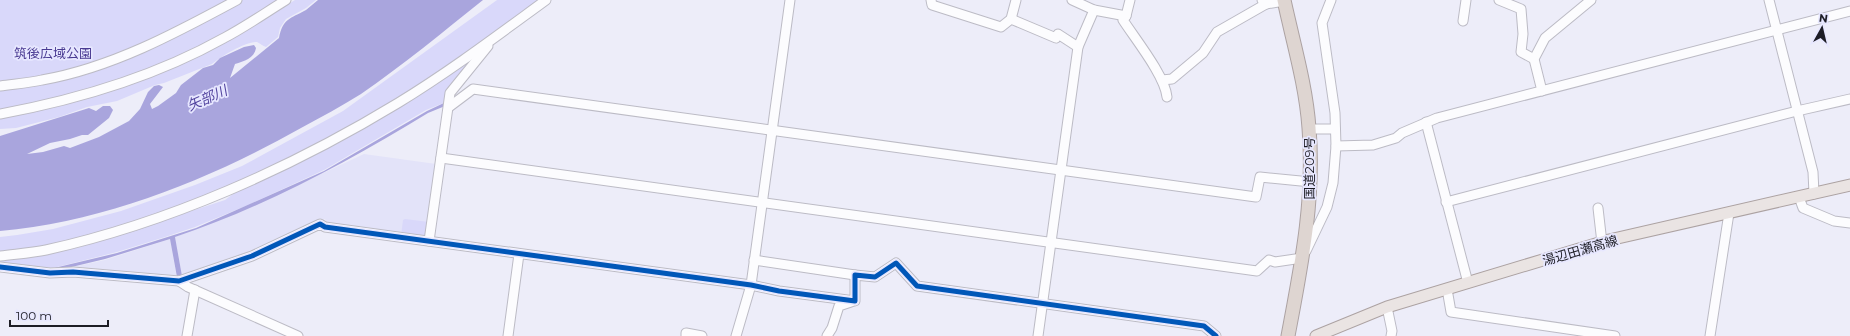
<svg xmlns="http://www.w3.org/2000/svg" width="1850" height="336" viewBox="0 0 1850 336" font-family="Montserrat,'Noto Sans JP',sans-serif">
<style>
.built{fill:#e3e3f9}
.green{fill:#d9d8fa}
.water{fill:#a9a5dd}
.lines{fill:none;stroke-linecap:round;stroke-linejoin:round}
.minor-casing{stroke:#bcbbc5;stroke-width:11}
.major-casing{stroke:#aca2a2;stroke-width:13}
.highway-casing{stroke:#aca2a2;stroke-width:15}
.minor{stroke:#fcfcfe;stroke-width:9}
.major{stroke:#eae4e3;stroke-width:11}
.highway{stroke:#ded5d1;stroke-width:13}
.cycleway-casing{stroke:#e7e7ff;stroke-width:8}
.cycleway{stroke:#0057b8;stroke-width:5}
.labels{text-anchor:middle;stroke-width:3.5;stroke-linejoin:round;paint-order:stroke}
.park-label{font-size:13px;fill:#493a92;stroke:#e7e7ff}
.street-label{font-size:13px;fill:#1d1d25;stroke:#e7e7ff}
.water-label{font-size:14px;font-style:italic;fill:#53459f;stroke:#e7e7ff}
</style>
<rect width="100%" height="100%" fill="#ededf9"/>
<!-- built -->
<g class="built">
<path d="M364,154l72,10 -9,74 -98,-12 -4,-7 -75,35 -68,22 -7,-39 65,-25z"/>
<path d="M170,239l7,39 -113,-9 41,-9z"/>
</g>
<!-- green -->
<g class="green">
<path d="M0,0h290l-42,29 47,-29h21l-10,8 -20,11 -6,9 -2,9 -12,10c-3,-1 -7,-4 -9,-5 -11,-1 -37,15 -45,22l-48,19 -9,2 -38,16 -30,6 -28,10 -43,11 -16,1z"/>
<path d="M497,0h47l-80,58 -151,92 -110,50 -116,38 -87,18v-19l17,-2 36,-6 68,-18 74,-26 47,-19 101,-55z"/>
<path d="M483,50l-37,52 -20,8 -102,60 -76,35 -53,22 -30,10 -48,15 -68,17 -49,-5v-3l81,-14 10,-5 39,-11 95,-31 12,-9 96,-45 71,-41z"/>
<path d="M405,219l24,3 -2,16 -26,-2 2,-16z"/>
</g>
<!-- water -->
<g class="water">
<path d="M318,0h165c-40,32 -80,65 -122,94 -19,12 -40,23 -60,34 -93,52 -195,93 -301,103v-95l89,-28 7,3 7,-5h7l3,4 -4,8 -21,17h-6l-12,4 -20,4 -23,11 16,-2 21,-6 6,2 29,-11 30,-16 11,-12 8,-17 6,-6 5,-1 4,2 -13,17 2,5 6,-3 18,-13 5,-8 22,-17 10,-3 7,-7 24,-11 10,-2 2,3c-2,11 -12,13 -21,16l-5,14 49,-40c4,-20 11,-19 27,-28 4,-3 8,-7 12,-10z"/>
<path d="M446,102l-1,4 -17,7c-80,49 -164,94 -253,124l7,39 -5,1 -7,-38 -65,20 -46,11 -9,-1 67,-16 79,-25 128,-57 103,-60z"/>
</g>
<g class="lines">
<defs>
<g id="minor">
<path d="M931,0l1,5 69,22 10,-8 5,-19"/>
<path d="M1072,0l22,10 32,6"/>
<path d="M1130,0l-4,16 -3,4c13,20 42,56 44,77"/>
<path d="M1262,0l4,4 18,-3"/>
<path d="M1499,0l22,9 2,25 -2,18 13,7"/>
<path d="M1769,0l44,172 1,22"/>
<path d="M1011,19l45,19 2,-4 20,13"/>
<path d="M1463,21l3,-21"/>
<path d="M1162,80l10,-1 31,-26 14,-21 49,-28"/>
<path d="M0,86c14,-2 29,-3 42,-6 69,-12 134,-47 195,-80"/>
<path d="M1542,91l-8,-32 11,-21 46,-38"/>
<path d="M449,107l24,-18 783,108 4,-20 51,5"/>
<path d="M0,114c76,-14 156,-38 224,-76 21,-11 41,-25 62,-38"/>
<path d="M1426,122l42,161"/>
<path d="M1310,129h25"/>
<path d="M1336,146l37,-1 23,-7 6,-5 35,-15 413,-107"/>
<path d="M441,158l816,113 12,-11 6,2 27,-4"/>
<path d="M1799,197l4,11 31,13 16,2"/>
<path d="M1446,202l351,-91 53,-12"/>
<path d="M1598,208l4,35"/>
<path d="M429,241l21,-148 38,-47"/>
<path d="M1306,251l21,-44 6,-24 3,-37 -1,-33 -13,-90 9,-23"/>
<path d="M0,256c15,-2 31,-3 46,-6 122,-27 245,-82 352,-147 51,-31 100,-68 148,-103"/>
<path d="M754,260l101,15"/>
<path d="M0,267l50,6 23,-1 106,9 73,-25 68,-32 5,3 426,58 28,6 76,10v-26l20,2 21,-14 21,23 287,40 12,10"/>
<path d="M179,281l9,6 110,49"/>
<path d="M1447,289l4,23 164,24"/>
<path d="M1387,307l5,24 -1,5"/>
<path d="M187,336l8,-46"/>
<path d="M508,336l11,-82"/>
<path d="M686,336v-3l16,3"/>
<path d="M736,336l15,-51 39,-285"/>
<path d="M827,336l5,-8 7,-22 12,-4"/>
<path d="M1038,336l40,-289 16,-37"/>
<path d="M1710,336l19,-123"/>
</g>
<path id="major" d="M1316,336l71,-29 222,-67 241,-55"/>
<path id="highway" d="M1284,0c9,42 22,85 25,128 6,71 -8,139 -21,208"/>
</defs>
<!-- minor casing -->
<use href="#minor" class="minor-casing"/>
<!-- major casing -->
<use href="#major" class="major-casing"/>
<!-- highway casing -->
<use href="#highway" class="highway-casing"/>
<!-- minor -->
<use href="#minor" class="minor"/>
<!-- major -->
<use href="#major" class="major"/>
<!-- highway -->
<use href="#highway" class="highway"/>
<defs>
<path id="cycleway" d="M0,267l50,6 23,-1 106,9 73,-25 68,-32 5,3 426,58 28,6 76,10v-26l20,2 21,-14 21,23 287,40 12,10"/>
</defs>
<!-- cycleway casing -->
<use href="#cycleway" class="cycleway-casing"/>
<!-- cycleway -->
<use href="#cycleway" class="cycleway"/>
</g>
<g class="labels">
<!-- park labels -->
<g class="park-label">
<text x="53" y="58">筑後広域公園</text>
</g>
<!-- street labels -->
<g class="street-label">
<text transform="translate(1309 168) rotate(-90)" y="5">国道209号</text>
<text transform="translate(1580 250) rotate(-16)" y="5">湯辺田瀬高線</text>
</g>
<!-- water labels -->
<g class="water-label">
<text transform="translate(207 98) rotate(-24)" y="5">矢部川</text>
</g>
</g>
<!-- north arrow -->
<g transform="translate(1822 28) rotate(8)" stroke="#e7e7ff" stroke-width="3" paint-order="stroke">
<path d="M0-3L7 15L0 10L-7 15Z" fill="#1d1d25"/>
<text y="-6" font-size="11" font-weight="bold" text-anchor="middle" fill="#1d1d25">N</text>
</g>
<!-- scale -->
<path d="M10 320v6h98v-6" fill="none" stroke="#1d1d25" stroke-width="2"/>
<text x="16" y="320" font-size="12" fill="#1d1d25" stroke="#e7e7ff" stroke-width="3" paint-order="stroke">100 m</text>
</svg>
